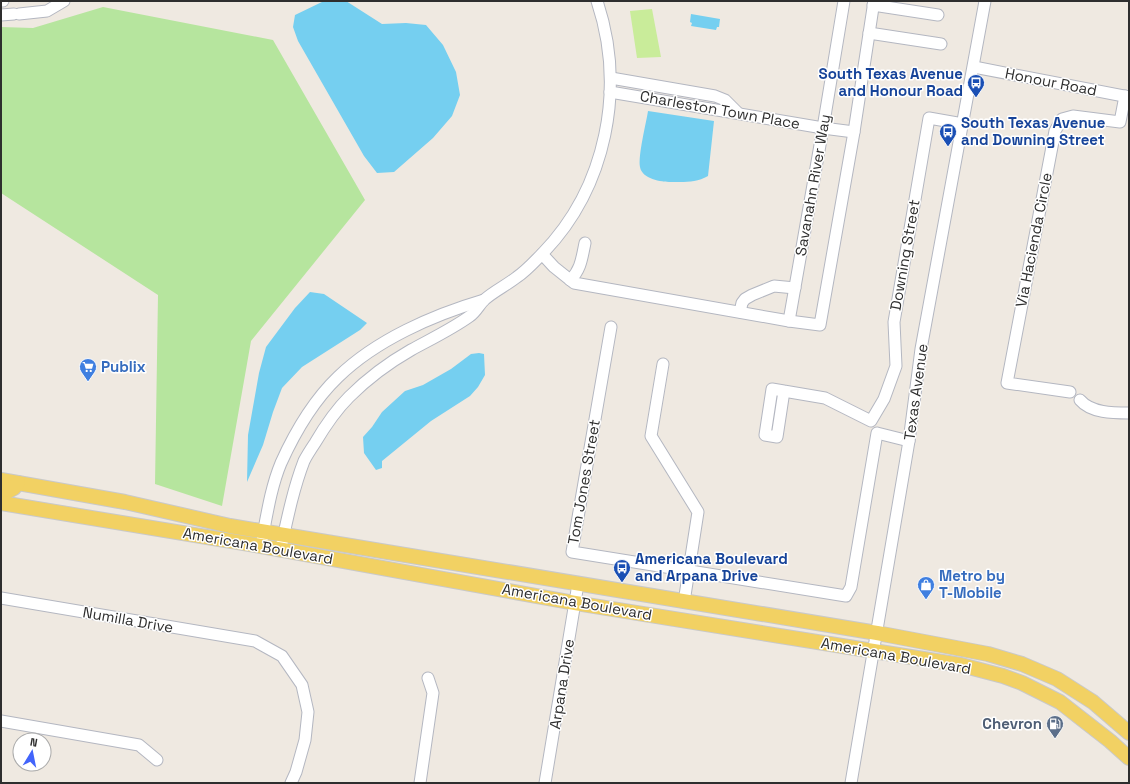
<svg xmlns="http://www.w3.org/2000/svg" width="1130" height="784" viewBox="0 0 1130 784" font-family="'Space Grotesk',sans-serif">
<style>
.green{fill:#b6e59e}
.pitch{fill:#c9ec9a}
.water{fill:#75cff0}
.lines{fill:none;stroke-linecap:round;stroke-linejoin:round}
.minor-casing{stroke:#b4b7c1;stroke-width:13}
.major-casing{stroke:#c9c9c9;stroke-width:16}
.minor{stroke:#fff;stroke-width:11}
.major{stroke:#f2d163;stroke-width:14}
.labels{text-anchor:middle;stroke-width:3;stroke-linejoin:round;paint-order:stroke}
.transit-label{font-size:15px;font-weight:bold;fill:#164399;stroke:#fff;text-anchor:start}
.street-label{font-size:15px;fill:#2e2e2e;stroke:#fff}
.shop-label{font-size:15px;font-weight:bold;fill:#366cbe;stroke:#fff;text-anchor:start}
.service-label{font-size:15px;font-weight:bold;fill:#4e5e75;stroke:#fff;text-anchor:end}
</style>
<rect width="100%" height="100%" fill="#efe9e1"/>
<!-- green -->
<path class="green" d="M103,7l170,33 92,160 -114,141 -29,165 -67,-22 3,-189 -157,-102v-166l32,1z"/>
<!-- pitch -->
<path class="pitch" d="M652,9l9,48 -24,1 -7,-47z"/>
<!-- water -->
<g class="water">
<path d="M324,1h22l36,23 24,-1 20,2 17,20 13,27 4,23 -8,21 -19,22 -39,34 -17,1 -13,-17 -66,-115 -5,-14 2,-12z"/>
<path d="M691,14l29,5 -1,8h-2l-1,3 -25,-4 1,-3 -2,-1z"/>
<path d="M648,111l66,10 -6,55c-12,7 -23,6 -37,6 -10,0 -29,-3 -31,-15 -2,-12 6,-43 8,-56z"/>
<path d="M310,292l14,2 43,29 -7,7 -58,37 -20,21 -9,24 -10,33 -16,37 1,-47 11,-62 7,-26 29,-39z"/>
<path d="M479,353l5,1 1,21 -7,12 -8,9 -39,25 -49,40v7l-6,2 -12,-17 -1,-16 9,-10 10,-15 23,-21 18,-6 28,-16 20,-15z"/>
</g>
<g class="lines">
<defs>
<g id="minor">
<path d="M1,1h2"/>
<path d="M873,5l65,10"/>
<path d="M19,14l28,-3 17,-10"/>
<path d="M1,15l13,-1"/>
<path d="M869,33l72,11"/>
<path d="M974,67l155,30"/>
<path d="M611,78l104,18 10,4 13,13"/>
<path d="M610,92l213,36 31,4"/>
<path d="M542,254l12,13 20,16 215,38 31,4 34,-193 20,-131"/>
<path d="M570,280c11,-10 12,-23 15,-37"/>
<path d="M740,312l2,-9 3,-4 7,-4 22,-9 21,2"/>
<path d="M789,321l34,-193 21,-127"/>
<path d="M611,327l-39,225 274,44 5,-9 26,-154 32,8"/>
<path d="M663,364l-12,72 47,76 -14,90"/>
<path d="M784,391l-7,46 -12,-2 7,-46 53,9 46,23 13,-22 12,-33 -2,-44 35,-204 34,6"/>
<path d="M1070,392l-63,-9 48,-252 7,-12 11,-3 47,6 5,-26"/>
<path d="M1080,400c11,13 33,13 49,13"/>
<path d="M262,540c5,-26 9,-53 19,-77 14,-31 32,-62 57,-86 38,-37 95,-62 146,-77"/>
<path d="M282,543c6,-28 12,-56 22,-82 3,-6 7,-12 11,-18 10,-17 20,-32 34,-46 18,-18 41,-35 62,-47 20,-11 41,-21 59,-34 6,-4 9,-11 14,-16 10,-9 23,-15 33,-23 9,-6 17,-15 25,-23 65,-67 84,-166 55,-253"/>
<path d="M1,598l254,43 27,15 20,29 6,27 -3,28 -9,32 -5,11"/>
<path d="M1,721l138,24 18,15"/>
<path d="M420,783l13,-90 -5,-15"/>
<path d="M545,783l33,-199"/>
<path d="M851,783l58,-342 12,-92 64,-348"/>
</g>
<g id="major">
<path d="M1,480l124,22 105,24 647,107 111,21 34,10 35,15 36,23 36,31"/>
<path d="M1,495l13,-7 4,-5"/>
<path d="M1,503l260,43 314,57 386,62 42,11 19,7 38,19 50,39 19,17"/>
</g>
</defs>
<!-- minor casing -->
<use href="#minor" class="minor-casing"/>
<!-- major casing -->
<use href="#major" class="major-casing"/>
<!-- minor -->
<use href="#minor" class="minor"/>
<!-- major -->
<use href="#major" class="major"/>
</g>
<!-- icons -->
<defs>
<symbol id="bus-pin" viewBox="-11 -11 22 30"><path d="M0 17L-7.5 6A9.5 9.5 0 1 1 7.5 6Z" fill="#1a4fb4" stroke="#fff"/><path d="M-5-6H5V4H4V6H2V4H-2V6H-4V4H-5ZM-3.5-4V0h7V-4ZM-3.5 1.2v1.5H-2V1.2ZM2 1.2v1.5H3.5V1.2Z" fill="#fff"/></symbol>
<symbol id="supermarket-pin" viewBox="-11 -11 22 30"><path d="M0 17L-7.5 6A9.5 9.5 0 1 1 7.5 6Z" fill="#3f7fe0" stroke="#fff"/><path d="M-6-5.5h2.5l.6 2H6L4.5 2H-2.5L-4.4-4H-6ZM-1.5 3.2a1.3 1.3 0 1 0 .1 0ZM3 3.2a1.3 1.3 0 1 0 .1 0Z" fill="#fff"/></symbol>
<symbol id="shop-pin" viewBox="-11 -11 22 30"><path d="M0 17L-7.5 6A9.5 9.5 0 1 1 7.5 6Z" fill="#3f7fe0" stroke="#fff"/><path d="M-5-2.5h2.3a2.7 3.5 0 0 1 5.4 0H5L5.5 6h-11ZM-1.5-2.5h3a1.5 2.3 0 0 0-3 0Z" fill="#fff"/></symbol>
<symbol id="fuel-pin" viewBox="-11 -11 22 30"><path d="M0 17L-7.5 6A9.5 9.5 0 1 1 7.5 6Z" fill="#5c6f8a" stroke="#fff"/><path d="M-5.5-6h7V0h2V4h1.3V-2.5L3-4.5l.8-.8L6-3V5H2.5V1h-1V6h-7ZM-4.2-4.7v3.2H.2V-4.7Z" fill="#fff"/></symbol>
</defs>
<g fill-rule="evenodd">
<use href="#bus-pin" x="966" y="73" width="20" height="27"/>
<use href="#bus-pin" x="938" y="122" width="20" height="27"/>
<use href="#supermarket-pin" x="78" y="357" width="20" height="27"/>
<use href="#bus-pin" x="612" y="558" width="20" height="27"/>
<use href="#shop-pin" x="916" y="575" width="20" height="27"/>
<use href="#fuel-pin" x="1045" y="714" width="20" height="27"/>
</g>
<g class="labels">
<!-- transit labels -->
<g class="transit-label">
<text x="963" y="79" text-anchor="end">South Texas Avenue<tspan x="963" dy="17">and Honour Road</tspan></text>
<text x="961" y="128">South Texas Avenue<tspan x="961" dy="17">and Downing Street</tspan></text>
<text x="635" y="564">Americana Boulevard<tspan x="635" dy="17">and Arpana Drive</tspan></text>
</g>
<!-- street labels -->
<g class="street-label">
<text transform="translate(1051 82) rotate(11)" y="5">Honour Road</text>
<text transform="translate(720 110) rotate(10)" y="5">Charleston Town Place</text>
<text transform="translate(813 185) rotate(-80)" y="5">Savanahn River Way</text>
<text transform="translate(1034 240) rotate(-79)" y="5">Via Hacienda Circle</text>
<text transform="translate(905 255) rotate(-80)" y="5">Downing Street</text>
<text transform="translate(916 392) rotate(-82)" y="5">Texas Avenue</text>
<text transform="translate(584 482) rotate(-80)" y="5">Tom Jones Street</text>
<text transform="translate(258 546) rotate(10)" y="5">Americana Boulevard</text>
<text transform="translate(577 602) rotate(10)" y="5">Americana Boulevard</text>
<text transform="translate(128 620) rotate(10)" y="5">Numilla Drive</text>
<text transform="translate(896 656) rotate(10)" y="5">Americana Boulevard</text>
<text transform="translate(562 684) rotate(-81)" y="5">Arpana Drive</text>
</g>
<!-- shop labels -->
<g class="shop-label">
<text x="101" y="372">Publix</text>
<text x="939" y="581">Metro by<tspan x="939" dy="17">T-Mobile</tspan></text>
</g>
<!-- service labels -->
<g class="service-label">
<text x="1042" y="729">Chevron</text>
</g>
</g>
<!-- border -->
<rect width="1130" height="784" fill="none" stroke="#2e2e2e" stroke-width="4"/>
<!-- north arrow -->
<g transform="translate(32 752) rotate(10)"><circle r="19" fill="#ffffff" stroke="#ababab"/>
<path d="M0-3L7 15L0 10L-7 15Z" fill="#4264fb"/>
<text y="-6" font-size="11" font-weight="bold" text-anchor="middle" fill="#2e2e2e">N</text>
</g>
</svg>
